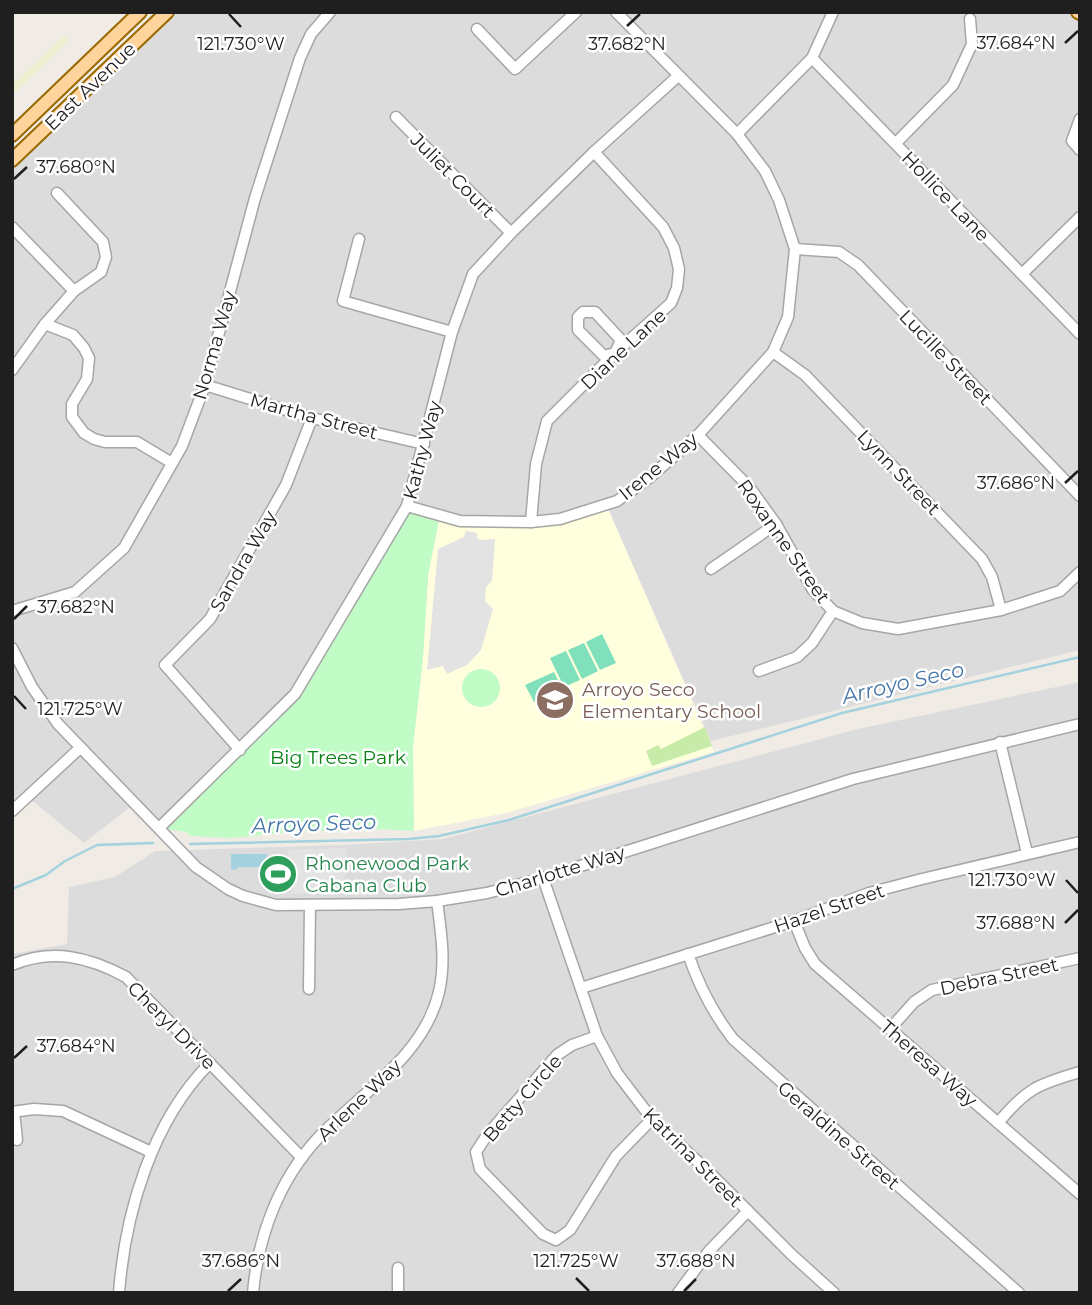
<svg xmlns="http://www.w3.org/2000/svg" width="1092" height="1305" viewBox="0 0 1092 1305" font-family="Montserrat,sans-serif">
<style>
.residential{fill:#dddcdc}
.education{fill:#ffffde}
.farmland{fill:#ecefd0}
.grass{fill:#c9eba9}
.park{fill:#c1fbc6}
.pitch{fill:#81e0bc}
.parking{fill:#e3e3e3}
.water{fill:#a4d1de}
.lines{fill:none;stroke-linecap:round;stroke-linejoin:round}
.stream{stroke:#a4d1de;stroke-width:2.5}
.minor-casing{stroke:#a6a6a6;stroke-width:13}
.major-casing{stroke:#996800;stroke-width:16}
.minor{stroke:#fff;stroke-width:10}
.major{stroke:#fed49c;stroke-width:12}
.ticks{fill:none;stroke:#1f1f1f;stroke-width:2.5}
.labels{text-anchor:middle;stroke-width:5;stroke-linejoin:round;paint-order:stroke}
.street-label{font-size:19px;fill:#1f1f1f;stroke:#fff}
.education-label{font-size:19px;fill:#785e54;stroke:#fff;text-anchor:start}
.park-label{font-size:19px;fill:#098014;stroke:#fff}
.leisure-label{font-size:19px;fill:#27864d;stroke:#fff;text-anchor:start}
.water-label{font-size:21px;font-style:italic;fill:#4677a9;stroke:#fff}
.ticks-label{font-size:18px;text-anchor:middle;fill:#1f1f1f;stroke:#fff;stroke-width:5;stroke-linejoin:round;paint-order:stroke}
</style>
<rect width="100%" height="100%" fill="#f0ece5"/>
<!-- residential -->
<g class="residential">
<path d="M168,12l912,1v637l-369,91 -105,-236 -311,189 -136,134 -25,-24 -50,39 -55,-45 -17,13v-650z"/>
<path d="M1080,682v611h-1068v-339l55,-10 2,-57 46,-10 40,-26 186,-6 102,-6 415,-110z"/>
</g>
<!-- education -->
<path class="education" d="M606,504l108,248 -208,61 -92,18 -1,-84 10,-89 5,-83 12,-60 91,7z"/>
<!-- farmland -->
<path class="farmland" d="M65,35l5,5 -58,55v-10z"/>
<!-- grass -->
<path class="grass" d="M705,727l7,19 -60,20 -6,-15 12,-6 3,4z"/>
<!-- park -->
<g class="park">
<path d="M407,506l33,9 -12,60 -5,83 -10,89 1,84 -35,-2 -44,2 -22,-1 -81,8 -42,-2 -4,-4 -27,-4 136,-134z"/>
<circle cx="481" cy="688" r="19"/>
</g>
<!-- pitch -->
<g class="pitch">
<path d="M602,634l14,29 -16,7 -14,-28z"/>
<path d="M584,643l14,28 -16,8 -14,-29z"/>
<path d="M566,651l14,29 -16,7 -14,-29z"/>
<path d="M554,672l8,16 -28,14 -9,-17z"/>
</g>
<!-- parking -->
<g class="parking">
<path d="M466,531l11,2v4l2,3 16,-1 -3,42 -6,6 -1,14 8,8 -7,24 -5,17 -14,15 -20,9 -4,-8 -16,4 11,-121 26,-12z"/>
<path d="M346,848l-2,44 -53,2 -3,-44z"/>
</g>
<!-- water -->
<path class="water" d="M231,854h36l1,13h-30v2l-7,1z"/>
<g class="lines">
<!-- stream -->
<g class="stream">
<path d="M190,844l219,-5 30,-3 70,-16 333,-107 238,-56"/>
<path d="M12,889l34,-14 19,-14 32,-16 56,-2"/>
</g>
<defs>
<g id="minor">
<path d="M477,29l38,40 61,-57"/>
<path d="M812,58l268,276"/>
<path d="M396,117l115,116"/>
<path d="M1080,119l-8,22 8,9"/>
<path d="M737,134l75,-76 21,-46"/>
<path d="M896,143l57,-58 19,-41 -2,-25"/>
<path d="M12,227l62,64"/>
<path d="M359,239l-16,62 109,31"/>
<path d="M795,249l44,3 19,13 222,231"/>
<path d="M1022,274l58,-57"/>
<path d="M583,312h12l26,28 -6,13 -11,3 -26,-26v-13z"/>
<path d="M45,324l28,11 11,13 5,10 -2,21 -15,25v13l12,16 10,6 11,3h32l35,21"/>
<path d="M773,352l32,23 177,184 10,18 9,33"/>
<path d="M12,370l33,-46 29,-33 27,-19 5,-15 -3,-15 -46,-49"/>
<path d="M205,385l107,33 112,26"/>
<path d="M698,435l52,53 26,36 37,66 20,21 29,12 36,6 103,-19 59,-19 20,-19"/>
<path d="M407,506l53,15 71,1 29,-3 57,-18 32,-23 49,-43 75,-83 15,-35 7,-68 -16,-49 -14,-29 -28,-37 -121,-122"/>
<path d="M531,522l5,-58 11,-43 68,-68 56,-50 6,-15 2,-19 -5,-21 -11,-21 -69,-75"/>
<path d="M711,569l65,-45"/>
<path d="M12,611l63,-19 49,-44 58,-102 23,-61 50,-187 45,-140 11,-24 19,-22"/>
<path d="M12,648l20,39 26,37 138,143 32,22 15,7 33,9 123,-1 38,-3 50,-8 56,-15 310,-99 227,-55"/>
<path d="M759,671l38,-14 15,-14 21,-32"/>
<path d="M1000,742l27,111"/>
<path d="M240,750l-75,-85 45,-46 76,-134 26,-67"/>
<path d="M12,811l68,-63"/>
<path d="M159,828l136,-134 112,-188 45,-174 21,-58 38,-41 83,-81 84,-76"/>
<path d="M543,878l54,158 20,37 35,46 58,54 81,81 43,39"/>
<path d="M794,921l11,27 10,16 265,230"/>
<path d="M688,954c11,32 24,58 45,85l286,254"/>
<path d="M12,965c41,-17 77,-8 114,12l176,181"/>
<path d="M581,988l213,-67 75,-28 53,-14 158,-37"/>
<path d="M309,989l1,-83"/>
<path d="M890,1029l24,-27 18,-12 148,-32"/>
<path d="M597,1036l-25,9 -15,10 -70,80 -11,17 4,17 63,65 13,6 14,-10 46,-74 36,-37"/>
<path d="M12,1112l22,-3 29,2 88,41"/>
<path d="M14,1112l3,28"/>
<path d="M998,1123c28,-34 40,-39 82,-51"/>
<path d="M398,1268v25"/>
<path d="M119,1293c6,-80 33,-172 91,-230"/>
<path d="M253,1293c5,-57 26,-113 65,-155 43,-45 106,-82 121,-146 7,-31 2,-60 -2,-91"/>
<path d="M678,1293l31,-42 39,-40"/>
</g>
<g id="major">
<path d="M1078,12l2,1"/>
<path d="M12,135l128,-123"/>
<path d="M12,160l155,-148"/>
</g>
</defs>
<!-- minor casing -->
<use href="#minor" class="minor-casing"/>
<!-- major casing -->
<use href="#major" class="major-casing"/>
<!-- minor -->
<use href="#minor" class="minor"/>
<!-- major -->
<use href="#major" class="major"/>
</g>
<!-- ticks -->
<path class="ticks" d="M229,14l12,13M627,26l13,-12M1065,43l13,-12M14,179l13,-12M1065,483l13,-12M14,619l13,-13M14,696l12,13M1066,880l12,13M1065,923l13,-13M14,1058l13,-12M576,1278l13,13M228,1291l13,-12M684,1291l12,-12"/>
<!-- icons -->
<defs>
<symbol id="school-disc" viewBox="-11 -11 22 22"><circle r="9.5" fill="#8d6e63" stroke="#fff"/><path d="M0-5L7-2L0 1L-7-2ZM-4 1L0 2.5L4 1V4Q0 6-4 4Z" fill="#fff"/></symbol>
<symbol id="stadium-disc" viewBox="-11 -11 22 22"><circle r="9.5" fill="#2e9e5b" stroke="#fff"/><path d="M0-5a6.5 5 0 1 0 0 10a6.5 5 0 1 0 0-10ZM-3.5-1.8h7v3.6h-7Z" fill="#fff"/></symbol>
</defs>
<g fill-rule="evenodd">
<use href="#school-disc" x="533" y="678" width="44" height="44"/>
<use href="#stadium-disc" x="256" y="852" width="44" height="44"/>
</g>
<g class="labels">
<!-- street labels -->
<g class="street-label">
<text transform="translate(90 86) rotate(-44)" y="7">East Avenue</text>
<text transform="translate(453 175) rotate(45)" y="7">Juliet Court</text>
<text transform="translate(946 196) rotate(46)" y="7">Hollice Lane</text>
<text transform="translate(214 345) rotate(-74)" y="7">Norma Way</text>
<text transform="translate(623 349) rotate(-43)" y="7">Diane Lane</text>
<text transform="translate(946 357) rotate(46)" y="7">Lucille Street</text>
<text transform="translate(314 416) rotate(15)" y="7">Martha Street</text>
<text transform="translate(422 450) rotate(-75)" y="7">Kathy Way</text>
<text transform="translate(658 466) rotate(-39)" y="7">Irene Way</text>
<text transform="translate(899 472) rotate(46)" y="7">Lynn Street</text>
<text transform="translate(784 541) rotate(55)" y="7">Roxanne Street</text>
<text transform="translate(243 561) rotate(-60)" y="7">Sandra Way</text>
<text transform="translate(560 871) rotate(-17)" y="7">Charlotte Way</text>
<text transform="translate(829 908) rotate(-19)" y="7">Hazel Street</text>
<text transform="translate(999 976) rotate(-12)" y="7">Debra Street</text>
<text transform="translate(172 1025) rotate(45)" y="7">Cheryl Drive</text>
<text transform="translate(929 1063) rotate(41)" y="7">Theresa Way</text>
<text transform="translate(522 1098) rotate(-49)" y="7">Betty Circle</text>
<text transform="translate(359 1100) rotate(-44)" y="7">Arlene Way</text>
<text transform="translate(839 1135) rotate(41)" y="7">Geraldine Street</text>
<text transform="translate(693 1157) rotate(45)" y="7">Katrina Street</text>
</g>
<!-- education labels -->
<g class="education-label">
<text x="582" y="696">Arroyo Seco<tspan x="582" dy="22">Elementary School</tspan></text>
</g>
<!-- park labels -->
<g class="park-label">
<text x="338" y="764">Big Trees Park</text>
</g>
<!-- leisure labels -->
<g class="leisure-label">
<text x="305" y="870">Rhonewood Park<tspan x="305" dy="22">Cabana Club</tspan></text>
</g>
<!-- water labels -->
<g class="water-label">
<text transform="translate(903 683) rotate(-13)" y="7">Arroyo Seco</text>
<text transform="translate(314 824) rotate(-2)" y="7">Arroyo Seco</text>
</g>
</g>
<g class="ticks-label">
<text x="1016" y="49">37.684°N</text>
<text x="627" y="50">37.682°N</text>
<text x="241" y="50">121.730°W</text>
<text x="76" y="173">37.680°N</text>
<text x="1016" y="489">37.686°N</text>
<text x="76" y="613">37.682°N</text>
<text x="80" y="715">121.725°W</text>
<text x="1012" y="886">121.730°W</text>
<text x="1016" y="929">37.688°N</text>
<text x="76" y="1052">37.684°N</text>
<text x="576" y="1267">121.725°W</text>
<text x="241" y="1267">37.686°N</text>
<text x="696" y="1267">37.688°N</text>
</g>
<!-- border -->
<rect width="1092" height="1305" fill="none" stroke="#1f1f1f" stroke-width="28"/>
</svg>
